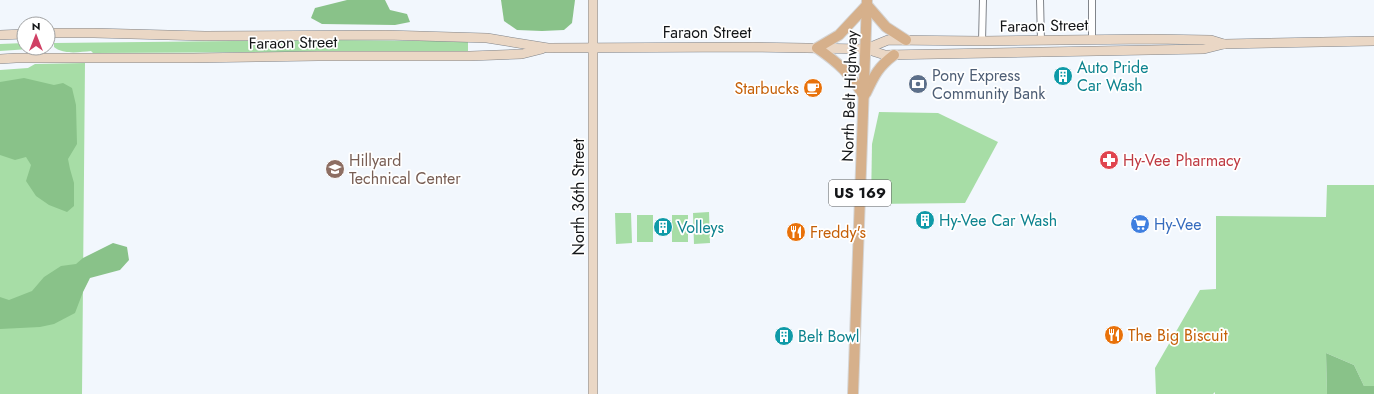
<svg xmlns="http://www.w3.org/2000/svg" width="1374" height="394" viewBox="0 0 1374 394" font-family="Jost,sans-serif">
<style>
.green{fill:#a7dda6}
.forest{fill:#89c289}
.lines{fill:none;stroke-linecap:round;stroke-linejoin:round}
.street-casing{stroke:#81858b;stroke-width:8}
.secondary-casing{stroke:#81858b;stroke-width:10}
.primary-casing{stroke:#d5d5d5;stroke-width:12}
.street{stroke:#fff;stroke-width:6}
.secondary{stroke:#ead7c5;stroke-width:9}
.primary{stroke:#d6b08b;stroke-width:10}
.labels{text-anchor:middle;stroke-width:3.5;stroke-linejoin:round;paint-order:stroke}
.shield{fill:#fff;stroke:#5a5c5d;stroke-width:1}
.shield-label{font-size:15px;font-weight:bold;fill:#141618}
.street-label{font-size:16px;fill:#141618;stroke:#fff}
.culture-label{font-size:16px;fill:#0d838f;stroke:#fff;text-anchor:start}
.service-label{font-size:16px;fill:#4e5e75;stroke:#fff;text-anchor:start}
.food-label{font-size:16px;fill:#c56008;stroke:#fff;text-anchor:start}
.education-label{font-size:16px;fill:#785e54;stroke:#fff;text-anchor:start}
.health-label{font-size:16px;fill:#be3a42;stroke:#fff;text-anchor:start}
.shop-label{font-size:16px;fill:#366cbe;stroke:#fff;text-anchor:start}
</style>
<rect width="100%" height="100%" fill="#f2f7fd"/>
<!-- green -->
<g class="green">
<path d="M329,40l115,1 24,1v9l-375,2 -2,-2c-11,1 -27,4 -37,-4v-4z"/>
<path d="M24,43v5l5,1 -29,2v-7z"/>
<path d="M85,63l-3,331h-82v-324l28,-2 7,-4z"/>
<path d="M879,112l59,1 60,29 -33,61 -94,1 1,-60z"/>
<path d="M1327,185h47v201h-10l-10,-21 -28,-12 1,41h-112v-2l-2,2h-57l-1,-26 45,-78 16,-1v-73l110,1z"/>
<path d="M709,212l1,31 -16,1 -1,-31z"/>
<path d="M615,213h16l1,30 -16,1z"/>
<rect x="637" y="215" width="16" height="27"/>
<rect x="672" y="215" width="16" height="27"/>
</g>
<!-- forest -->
<g class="forest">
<path d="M347,0h38l5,10 17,4 3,8 -15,3 -73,-1 -11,-6 4,-10z"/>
<path d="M501,0h74l-3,23 -8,7 -22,1 -25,-1 -13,-9z"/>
<path d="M24,78l30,7 9,-2 9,5 4,17 1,39 -9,15 2,10 4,14v23l-7,6 -18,-7 -13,-9 -10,-15 5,-16 -5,-8 -11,3 -15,-5v-73z"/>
<path d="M113,243l14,4 2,13 -9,10 -30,8 -7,14 -8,21 -21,11 -14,3 -40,2v-32l9,3 23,-9 12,-14 17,-11 15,-2 7,-6z"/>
<path d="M1326,353l28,12 10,21h10v8h-47z"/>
</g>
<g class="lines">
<defs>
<g id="street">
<path d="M1040,0l1,40"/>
<path d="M1092,0v39"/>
<path d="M982,41l1,-41"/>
<path d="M37,58v-10"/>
</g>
<g id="secondary">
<path d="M48,33h46l111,3 181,-1 101,3 61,10 206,-1 112,2 19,6 319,-6 20,-5 150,-3"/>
<path d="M0,35l24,-1"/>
<path d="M866,49l22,-9 94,1 171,-2 58,1 13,4"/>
<path d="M0,59l16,-1h177l125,-2h152l52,-2 20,-5"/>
<path d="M593,394v-394"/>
</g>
<g id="primary">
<path d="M866,93c8,-17 12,-26 28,-38"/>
<path d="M864,96c-15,-23 -24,-32 -47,-48l22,-13 28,-30 19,22 20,13"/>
<path d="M853,394l14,-394"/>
</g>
</defs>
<!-- street casing -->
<use href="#street" class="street-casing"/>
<!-- secondary casing -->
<use href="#secondary" class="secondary-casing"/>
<!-- primary casing -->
<use href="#primary" class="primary-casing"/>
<!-- street -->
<use href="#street" class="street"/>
<!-- secondary -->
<use href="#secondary" class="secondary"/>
<!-- primary -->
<use href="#primary" class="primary"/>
</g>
<!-- icons -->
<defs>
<symbol id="building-disc" viewBox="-11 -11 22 22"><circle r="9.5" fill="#0f9aa8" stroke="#fff"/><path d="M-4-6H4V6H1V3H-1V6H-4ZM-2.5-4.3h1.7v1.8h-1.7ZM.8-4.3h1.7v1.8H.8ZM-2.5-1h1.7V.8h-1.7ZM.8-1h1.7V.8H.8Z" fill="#fff"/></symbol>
<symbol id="bank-disc" viewBox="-11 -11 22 22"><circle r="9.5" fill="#5c6f8a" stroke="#fff"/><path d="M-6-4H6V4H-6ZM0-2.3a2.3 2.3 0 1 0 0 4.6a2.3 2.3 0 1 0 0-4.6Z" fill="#fff"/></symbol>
<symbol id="cafe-disc" viewBox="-11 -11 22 22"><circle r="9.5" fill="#e8710a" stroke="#fff"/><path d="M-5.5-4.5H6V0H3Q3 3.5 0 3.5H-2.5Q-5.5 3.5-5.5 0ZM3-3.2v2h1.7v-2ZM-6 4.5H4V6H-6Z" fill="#fff"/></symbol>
<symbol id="pharmacy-disc" viewBox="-11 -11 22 22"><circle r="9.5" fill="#e0444e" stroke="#fff"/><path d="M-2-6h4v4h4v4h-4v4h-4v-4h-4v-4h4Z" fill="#fff"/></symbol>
<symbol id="school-disc" viewBox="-11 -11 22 22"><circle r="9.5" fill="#8d6e63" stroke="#fff"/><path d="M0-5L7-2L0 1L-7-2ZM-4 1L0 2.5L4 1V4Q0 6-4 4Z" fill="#fff"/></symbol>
<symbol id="supermarket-disc" viewBox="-11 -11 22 22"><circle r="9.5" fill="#3f7fe0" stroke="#fff"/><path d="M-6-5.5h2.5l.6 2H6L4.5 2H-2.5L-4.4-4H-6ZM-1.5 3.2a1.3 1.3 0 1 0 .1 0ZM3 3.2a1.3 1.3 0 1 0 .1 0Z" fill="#fff"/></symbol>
<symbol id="restaurant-disc" viewBox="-11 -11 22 22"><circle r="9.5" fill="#e8710a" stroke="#fff"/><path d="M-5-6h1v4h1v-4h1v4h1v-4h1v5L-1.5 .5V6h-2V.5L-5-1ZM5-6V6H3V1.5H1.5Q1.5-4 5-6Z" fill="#fff"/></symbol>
</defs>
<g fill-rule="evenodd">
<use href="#building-disc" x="1052" y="65" width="22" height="22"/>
<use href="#bank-disc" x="907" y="73" width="22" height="22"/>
<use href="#cafe-disc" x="802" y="77" width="22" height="22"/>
<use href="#pharmacy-disc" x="1098" y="149" width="22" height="22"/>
<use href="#school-disc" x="324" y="158" width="22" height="22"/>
<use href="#building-disc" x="914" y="209" width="22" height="22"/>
<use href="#supermarket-disc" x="1129" y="213" width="22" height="22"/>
<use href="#building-disc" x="652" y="216" width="22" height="22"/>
<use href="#restaurant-disc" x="785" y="221" width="22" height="22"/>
<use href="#restaurant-disc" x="1103" y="324" width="22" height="22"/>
<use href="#building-disc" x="773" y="325" width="22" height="22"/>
</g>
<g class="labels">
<!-- shield labels -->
<rect class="shield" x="829" y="180" width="62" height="26" rx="3"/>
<g class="shield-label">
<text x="860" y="198">US 169</text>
</g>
<!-- street labels -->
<g class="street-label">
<text transform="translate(1044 25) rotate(-1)" y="6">Faraon Street</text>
<text x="707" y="38">Faraon Street</text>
<text transform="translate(293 42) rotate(-1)" y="6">Faraon Street</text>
<text transform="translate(849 96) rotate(-88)" y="6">North Belt Highway</text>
<text transform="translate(578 197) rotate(-90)" y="6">North 36th Street</text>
</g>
<!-- culture labels -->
<g class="culture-label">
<text x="1077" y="73">Auto Pride<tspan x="1077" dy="18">Car Wash</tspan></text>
<text x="939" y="226">Hy-Vee Car Wash</text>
<text x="677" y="233">Volleys</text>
<text x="798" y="342">Belt Bowl</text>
</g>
<!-- service labels -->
<g class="service-label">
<text x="932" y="81">Pony Express<tspan x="932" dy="18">Community Bank</tspan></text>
</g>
<!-- food labels -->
<g class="food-label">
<text x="799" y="94" text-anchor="end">Starbucks</text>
<text x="810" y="238">Freddy's</text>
<text x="1128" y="341">The Big Biscuit</text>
</g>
<!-- education labels -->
<g class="education-label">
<text x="349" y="166">Hillyard<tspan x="349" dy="18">Technical Center</tspan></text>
</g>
<!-- health labels -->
<g class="health-label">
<text x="1123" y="166">Hy-Vee Pharmacy</text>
</g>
<!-- shop labels -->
<g class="shop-label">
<text x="1154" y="230">Hy-Vee</text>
</g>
</g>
<!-- north arrow -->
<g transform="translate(36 36)"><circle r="19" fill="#ffffff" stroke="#a1a2a3"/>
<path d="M0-3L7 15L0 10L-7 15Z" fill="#d04065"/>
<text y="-6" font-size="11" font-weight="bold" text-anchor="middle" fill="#141618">N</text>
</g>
</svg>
